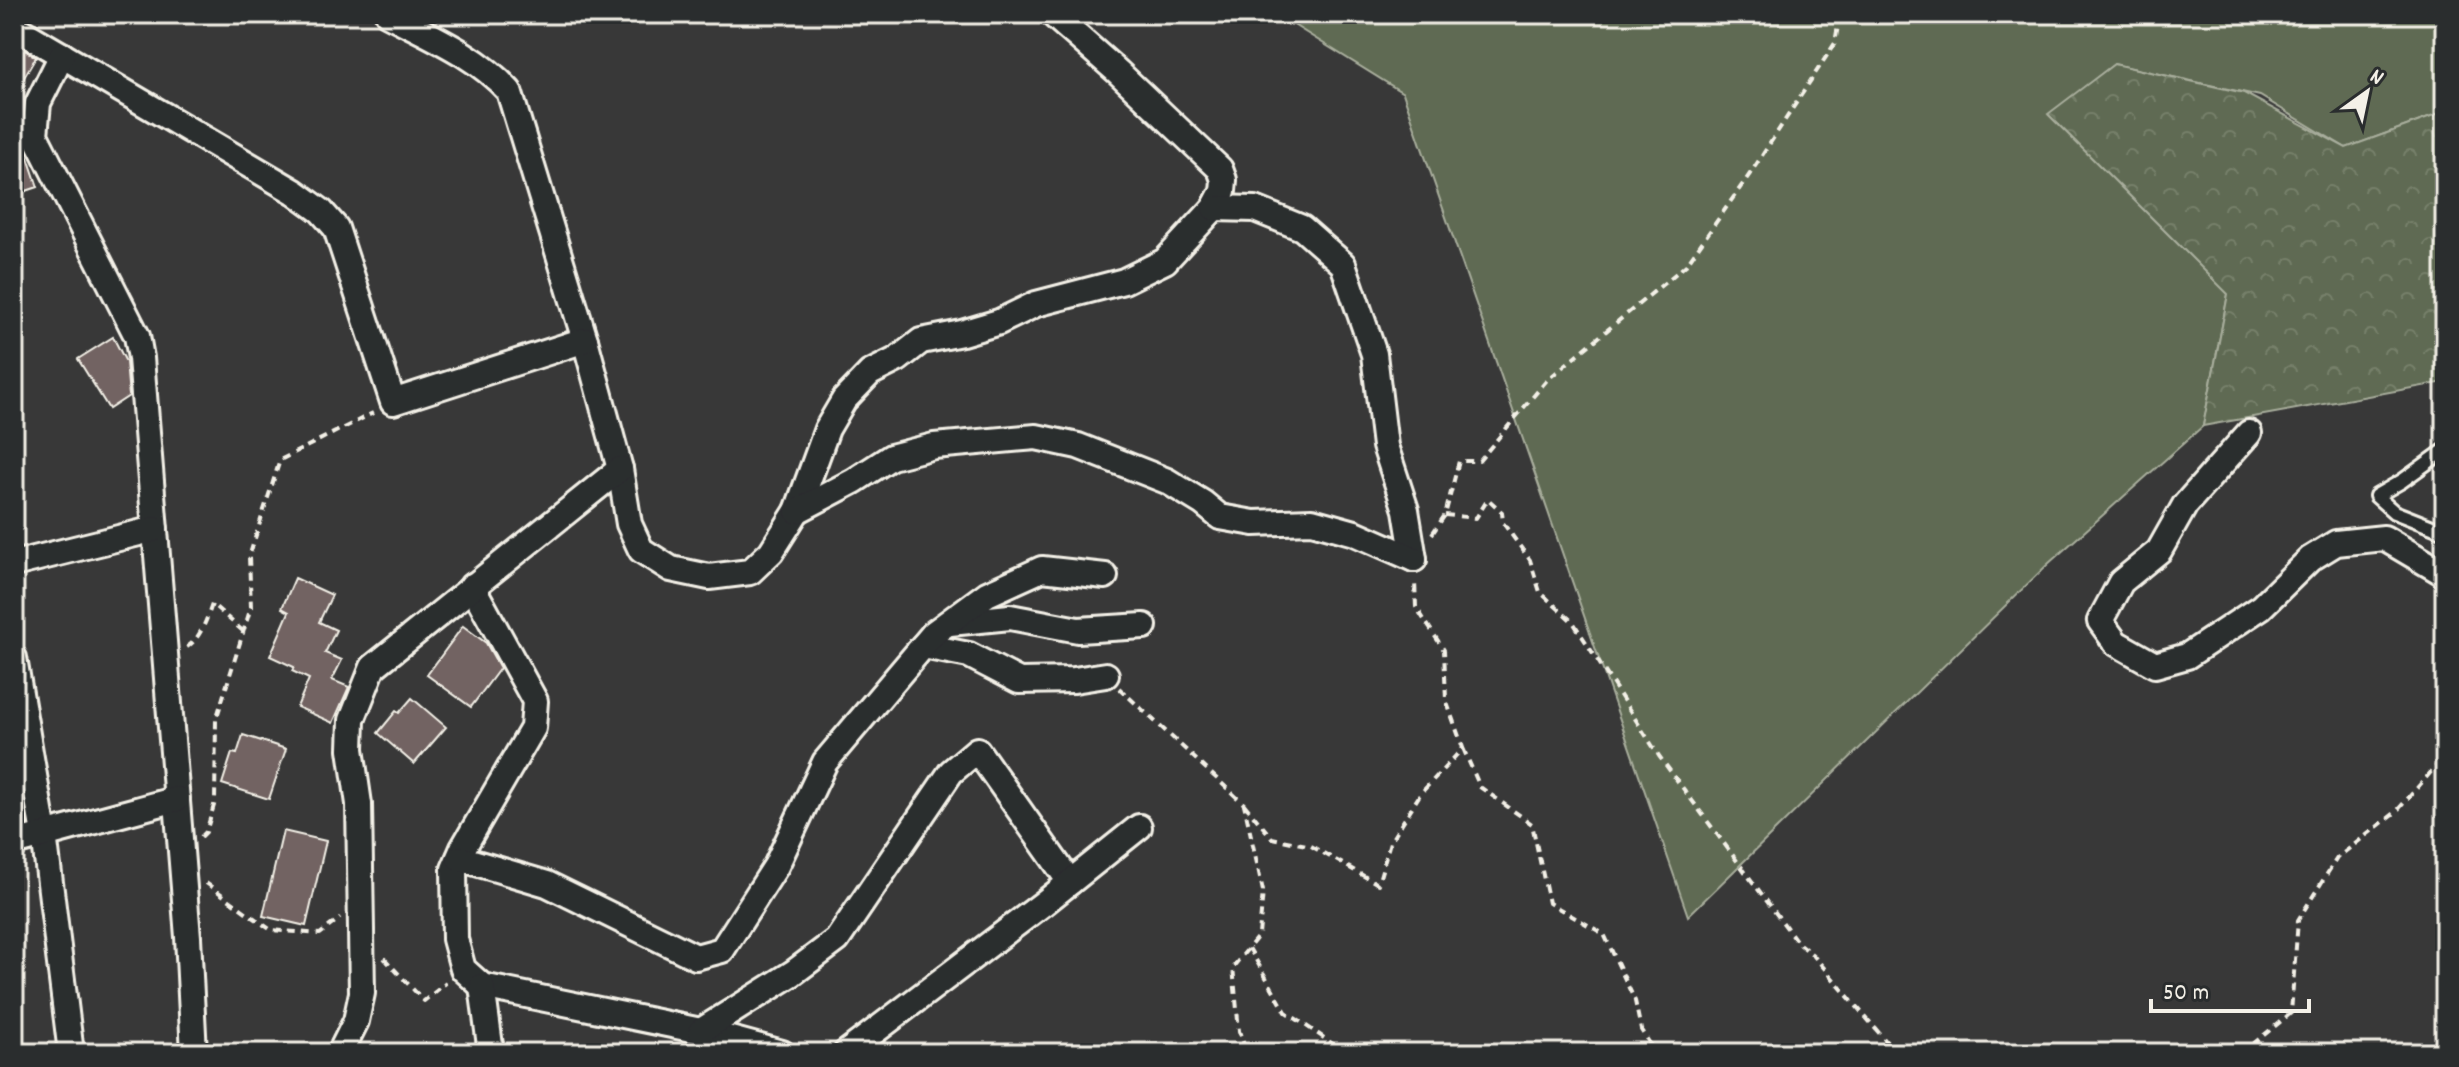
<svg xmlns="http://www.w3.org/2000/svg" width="2459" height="1067" viewBox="0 0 2459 1067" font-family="Dekko,sans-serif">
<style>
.grass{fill:#5e6a52;stroke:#a9ae9d;stroke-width:2}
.forest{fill:url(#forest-crowns);stroke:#a9ae9d;stroke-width:2}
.building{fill:#726362;stroke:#f4f1e8;stroke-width:2}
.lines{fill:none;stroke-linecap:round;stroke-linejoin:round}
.lane-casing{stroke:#f4f1e8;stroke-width:18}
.street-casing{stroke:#f4f1e8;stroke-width:30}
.path{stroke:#f4f1e8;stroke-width:4;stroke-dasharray:8 6;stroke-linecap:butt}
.lane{stroke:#2a2d2e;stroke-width:12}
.street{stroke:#2a2d2e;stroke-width:24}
</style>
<defs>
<pattern id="forest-crowns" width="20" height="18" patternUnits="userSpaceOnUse" patternTransform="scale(2)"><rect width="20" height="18" fill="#5e6a52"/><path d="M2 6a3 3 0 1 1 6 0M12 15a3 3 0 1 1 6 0" fill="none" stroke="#76806b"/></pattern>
</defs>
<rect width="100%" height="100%" fill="#383838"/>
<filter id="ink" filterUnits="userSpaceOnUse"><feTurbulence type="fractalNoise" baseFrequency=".0125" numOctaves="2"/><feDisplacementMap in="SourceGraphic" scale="16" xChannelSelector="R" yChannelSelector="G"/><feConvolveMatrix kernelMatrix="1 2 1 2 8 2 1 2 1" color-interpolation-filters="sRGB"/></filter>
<g filter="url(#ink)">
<!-- grass -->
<path class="grass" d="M1276,14h1169v98l-99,36 -86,-52 -146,-32 -65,51 179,179 -25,132 -155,138 -360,352 -285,-823z"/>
<!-- forest -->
<path class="forest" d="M2114,64l130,29 102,55 99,-36v270l-242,44 25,-132 -180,-180z"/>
<!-- building -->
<g class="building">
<path d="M14,44l22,13 -22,37z"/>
<path d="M17,125l21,62 -24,8v-69z"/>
<path d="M113,337l13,25 3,34 -20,13 -31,-50z"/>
<path d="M295,578l37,17 -13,27 17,8 -11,23 17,7 -10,20 17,7 -16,36 -36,-16 12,-28 -17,-8 2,-4 -24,-11 19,-44 -7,-4z"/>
<path d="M463,626l23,17 14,25 -29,39 -44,-32z"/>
<path d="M412,698l34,29 -32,37 -36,-31 18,-22 3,2z"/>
<path d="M243,735l43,14 -17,50 -47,-15 10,-31 5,1z"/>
<path d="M19,777l8,47 -13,3v-49z"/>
<path d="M283,831l43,10 -20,85 -43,-10z"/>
</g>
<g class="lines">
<defs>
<path id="lane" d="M2445,450l-43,31 -26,15 18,16 51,20"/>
<g id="street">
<path d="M388,14c44,23 88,41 121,77l76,249 35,129 9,55 12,26 30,19 38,8 41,-5 21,-20 26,-41 30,-82 17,-29 26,-27 28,-14 23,-18 41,-8 37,-11 37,-18 88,-23 41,-20 49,-53 9,-17 1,-11 -4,-11 -102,-97 -66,-58"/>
<path d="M14,27l281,165 26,19 15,17 57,174 192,-62"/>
<path d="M62,55l-24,48 -3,32 102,201 4,22 47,579 6,116"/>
<path d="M1214,208l41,1 47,19 41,36 31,90 11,92 21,64 8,49"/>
<path d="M2249,433l-64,72 -26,46 -38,31 -21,39 16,22 39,22 32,-9 74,-49 49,-48 26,-16 48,-5 61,36"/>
<path d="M797,511l57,-30 37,-24 43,-11 102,-9 42,9 89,35 36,22 17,14 34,6 58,-2 43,12 59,26"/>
<path d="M14,564l141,-35"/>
<path d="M472,586l63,115 -2,27 -70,120 -9,21 1,70 8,30 19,17 219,45 81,22"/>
<path d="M950,623l60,-6 68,13 66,-4"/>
<path d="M923,646l46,9 50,26 55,-1 32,-5"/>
<path d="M14,658l30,176 27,219"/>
<path d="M14,843l163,-44"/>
<path d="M459,858l88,26 149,73 26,-7 54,-84 49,-104 109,-129 53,-39 55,-25 63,7"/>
<path d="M482,986l9,67"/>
<path d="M701,1031l92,-58 44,-33 114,-168 26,-22 93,132"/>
<path d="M340,1053l16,-32 6,-28 -3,-189 -8,-55 1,-29 21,-53 247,-198"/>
<path d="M846,1053l198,-150 95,-76"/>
</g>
</defs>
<!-- lane casing -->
<use href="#lane" class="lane-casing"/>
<!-- street casing -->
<use href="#street" class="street-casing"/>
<!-- path -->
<g class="path">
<path d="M1445,515l31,3 12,-19 14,13 1,11 27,37 10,32 33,30 86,134 139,187 15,12 83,98"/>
<path d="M1432,534l13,-19 14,-54h20l68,-81 139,-115 66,-94 83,-128 5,-29"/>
<path d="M187,647c13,-8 20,-28 25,-43l32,28"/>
<path d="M1119,688l125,116 19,87 -4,44 -26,32 6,64 8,22"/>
<path d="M1463,748l17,39 52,37 17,79 55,31 31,67 6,29 15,23"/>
<path d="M1244,804l28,34 39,8 67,38 12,-42 31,-49 42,-45 -17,-48 -2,-50 -28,-43 -1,-26"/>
<path d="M201,837l5,-5 9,-30 1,-82 35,-113 -2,-50 31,-97 93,-47"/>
<path d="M206,883l65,47 49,4 20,-16"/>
<path d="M1249,948l37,64 60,41"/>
<path d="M384,958l40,43 22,-18"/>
<path d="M2242,1053l49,-40 7,-93 39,-62 59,-46 42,-48 7,-17"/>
</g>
<!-- lane -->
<use href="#lane" class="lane"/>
<!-- street -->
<use href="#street" class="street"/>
</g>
</g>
<!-- margin -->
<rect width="2459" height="1067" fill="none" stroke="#2a2d2e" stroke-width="48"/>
<rect x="24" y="24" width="2411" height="1019" fill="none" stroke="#f4f1e8" stroke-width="3" filter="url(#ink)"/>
<!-- north arrow -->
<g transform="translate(2367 92) rotate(33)" stroke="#2a2d2e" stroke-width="6" paint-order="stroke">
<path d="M0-6L14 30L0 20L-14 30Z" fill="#f4f1e8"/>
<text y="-12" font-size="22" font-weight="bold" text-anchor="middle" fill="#f4f1e8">N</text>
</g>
<!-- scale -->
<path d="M2151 999v12h158v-12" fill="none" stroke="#f4f1e8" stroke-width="4"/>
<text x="2163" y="999" font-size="24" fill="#f4f1e8" stroke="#2a2d2e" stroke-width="6" paint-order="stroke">50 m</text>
</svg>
